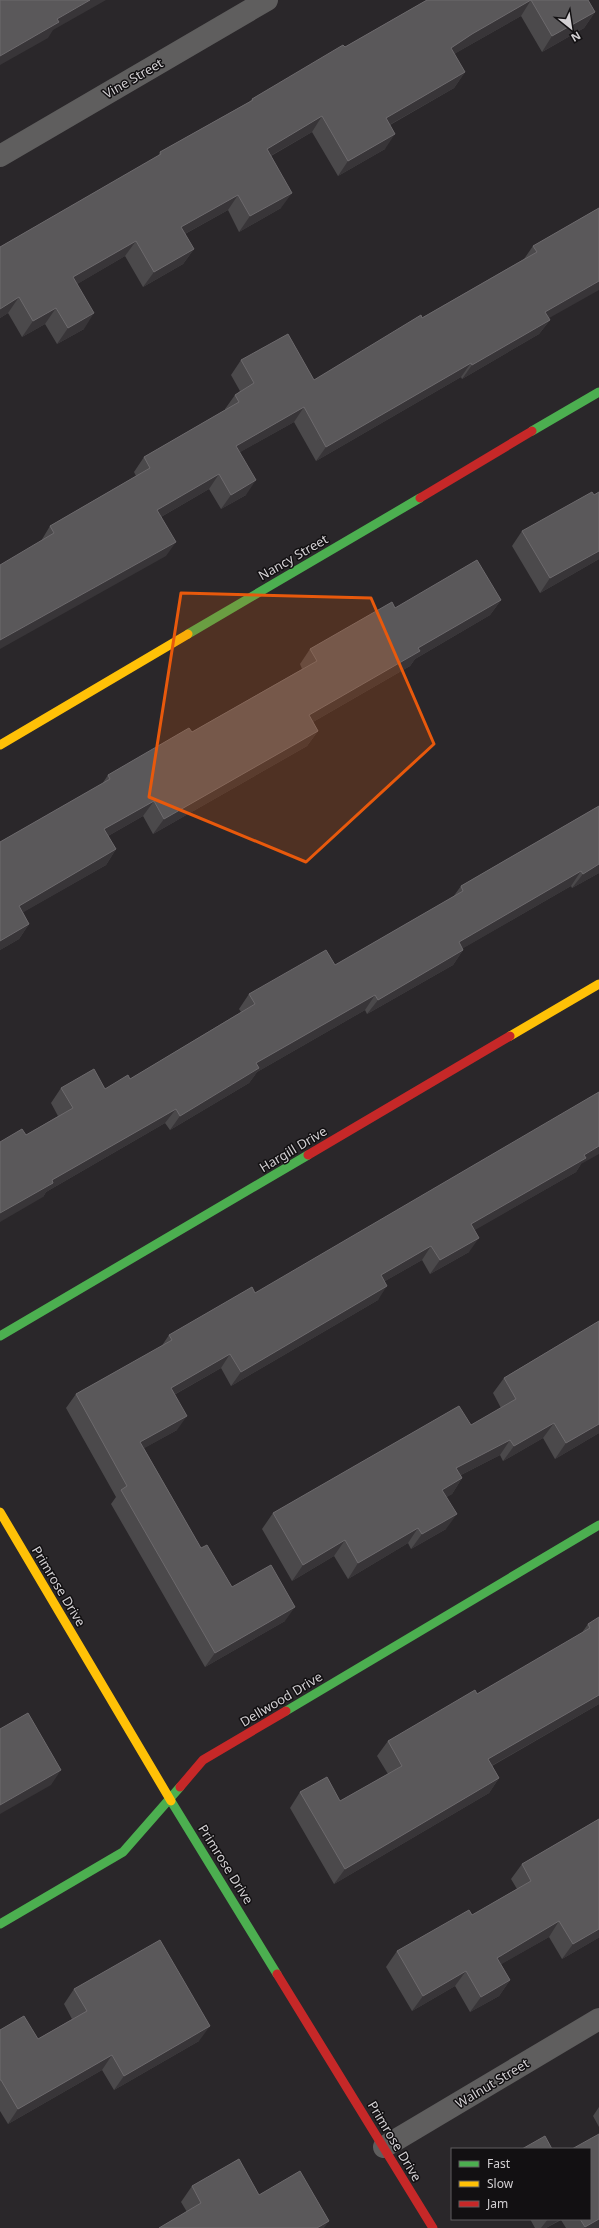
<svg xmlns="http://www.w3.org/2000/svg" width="599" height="2228" viewBox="0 0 599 2228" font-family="'Noto Sans',sans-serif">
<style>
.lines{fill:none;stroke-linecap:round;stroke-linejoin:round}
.street{stroke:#5f5e5e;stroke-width:22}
.fast{stroke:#4caf50;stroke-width:9}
.slow{stroke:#ffc107;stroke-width:9}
.jam{stroke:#c62828;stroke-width:9}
.wall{fill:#4b494b}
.shaded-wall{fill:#383538}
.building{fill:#5a585a;stroke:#6d6a6d}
.marked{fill:#e8590c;fill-opacity:0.2;stroke:#e8590c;stroke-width:3;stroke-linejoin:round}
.labels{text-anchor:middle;stroke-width:3;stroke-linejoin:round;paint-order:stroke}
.street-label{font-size:13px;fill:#d3d0d3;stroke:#121012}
</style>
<rect width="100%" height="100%" fill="#2a272a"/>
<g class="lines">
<!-- street -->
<g class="street">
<path d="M0,156l267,-156"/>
<path d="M384,2147l215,-128"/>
</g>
<!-- fast -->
<g class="fast">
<path d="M532,431l67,-39"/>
<path d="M188,634l232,-136"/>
<path d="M0,1336l308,-181"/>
<path d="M286,1711l313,-186"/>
<path d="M171,1801l106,173"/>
<path d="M0,1924l123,-72 57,-65"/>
</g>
<!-- slow -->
<g class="slow">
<path d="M0,745l188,-111"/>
<path d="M510,1036l89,-52"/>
<path d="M0,1512l171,289"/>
</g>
<!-- jam -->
<g class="jam">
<path d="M420,498l112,-67"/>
<path d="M308,1155l202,-119"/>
<path d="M180,1787l23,-27 83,-49"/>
<path d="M277,1974l156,254"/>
</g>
</g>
<!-- wall -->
<g class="wall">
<path d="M427,0h161l7,12 -11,16 -42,24 -21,-36 -60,34 -7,4 11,18 -11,16 -64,37 -5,24 -47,27 -26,-44 -41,24 10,52 -42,24 -11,-22 -43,24 9,15 -11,15 -40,23 -18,-31 -48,28 7,45 -27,15 -12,-20 -23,13 -14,-24 -8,5v-71l158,-91 2,-4 89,-50 3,-3 93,-52z"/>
<path d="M599,208l-50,110 1,2 -11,14 -77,45 -1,-2 -145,84 -22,-39 -54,30 6,43 -25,14 -12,-20 -48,28 5,39 -125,-15 9,-15 86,-50 -2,-4 10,-15 81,-47v-1l10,-14 5,-4 -9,-16 10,-15 73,20 210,-121 9,-13z"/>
<path d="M522,531l77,28 -59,34 -28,-47z"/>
<path d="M501,600l-11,15 -75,44 -5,7 -97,56 5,9 -11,15 -154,88 -10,-18 -35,20 8,13 -10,16 -83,47 6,12 -10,15 -19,11v-108l102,-58 6,-9 84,-43 110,-63 -2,-5 10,-15 85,-41z"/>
<path d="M599,806v67l-27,15 -1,-2 -108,62v2l-10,15 -86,49 -2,-4 -108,62 -8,11 -79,47 -5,-7 -119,69 -3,5 -17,-62 32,-19 -7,-13 10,-15 44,1 25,-10 111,-67 -2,-3 10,-15 86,-29 118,-68 8,-11z"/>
<path d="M581,1164l-5,8 -102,58 -5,22 -39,22 -8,-14 -37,21 -7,19 -147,86 -10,-18 -47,27 3,35 -33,18 57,100 31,39 53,34 -80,46 -94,-163 5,-7 -50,-89 10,-14 85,-47 8,-12 86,-42z"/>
<path d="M599,1321v112l-44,26 -12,-21 -40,23 -3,-6 -39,20 1,3 -10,16 -6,3v32l-35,20 -3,-6 -60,36 -14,-23 -42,25 -30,-52 11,-16 198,-88 30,-17 -8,-15 11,-15z"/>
<path d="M599,1617v87l-107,62 7,12 -10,15 -155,91 -44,-76 10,-16 40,9 48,-27 -11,-18 11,-15 89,-47 104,-60 7,-10z"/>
<path d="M599,1819v118l-1,1 -36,21 -13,-22 -48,27 9,16 -11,16 -29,16 -15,-26 -43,25 -26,-44 11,-16 75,-36 45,-26 -6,-10 11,-15z"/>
<path d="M74,1989l125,52 -85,49 -12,-20 -94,54 -8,-13v-81l38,9 34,-20 -8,-15z"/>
<path d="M599,2107v20l-6,-11z"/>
<path d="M599,2134v94h-33l-5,-8 -15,8h-11l-5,-9h60z"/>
<path d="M192,2186l67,9 -72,17 -6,-10z"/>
</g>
<!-- shaded-wall -->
<g class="shaded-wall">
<path d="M90,0h16l-53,30 -5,8 -48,27v-9l57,-37z"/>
<path d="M531,0l-10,16 -60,34 -21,13 11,-15 21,-14z"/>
<path d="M595,12l-11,16 -42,24 10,-16z"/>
<path d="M465,72l-11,16 -79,45 11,-15z"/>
<path d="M322,116l-10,16 -56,32 11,-15z"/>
<path d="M395,134l-10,15 -47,27 10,-15z"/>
<path d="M292,193l-11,15 -42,24 11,-16z"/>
<path d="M238,195l-10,15 -58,32 11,-15z"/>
<path d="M136,241l-11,15 -63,37 11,-16z"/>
<path d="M194,249l-11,15 -40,23 11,-15z"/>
<path d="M599,281v9l-64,36 10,-14z"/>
<path d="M19,297l-11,16 -8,5v-9z"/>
<path d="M56,308l-11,16 -23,13 11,-16z"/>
<path d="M94,313l-10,16 -27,15 11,-16z"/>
<path d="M550,320l-11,14 -77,45 10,-14z"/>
<path d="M471,363l-10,14 -145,84 10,-14z"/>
<path d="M304,407l-10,15 -68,38 10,-14z"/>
<path d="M219,474l-10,15 -62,36 10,-15z"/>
<path d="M256,480l-10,15 -25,14 10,-14z"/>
<path d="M176,542l-10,14 -166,93v-9z"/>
<path d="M599,551v8l-59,34 10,-15z"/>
<path d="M501,600l-11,15 -75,44 -5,7 -111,64 10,-15 109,-67z"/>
<path d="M318,731l-11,15 -154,88 11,-15z"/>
<path d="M154,801l-11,15 -49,28 10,-15z"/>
<path d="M116,849l-10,16 -98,56 11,-15z"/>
<path d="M599,864v9l-27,15 11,-14z"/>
<path d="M581,871l-10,15 -123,71 11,-15z"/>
<path d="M29,924l-10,15 -19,11v-9z"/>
<path d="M463,950l-10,15 -86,49 11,-14z"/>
<path d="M375,995l-10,15 -108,62 -8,11 -79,47 10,-14 76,-53z"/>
<path d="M176,1109l-11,14 -119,69 -3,5 -43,25v-9l52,-33z"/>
<path d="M599,1146v8l-18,10 -5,8 -115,66 10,-14z"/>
<path d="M479,1238l-10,14 -39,22 10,-14z"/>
<path d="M431,1246l-9,14 -51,29 10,-14z"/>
<path d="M387,1286l-9,14 -147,86 10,-14z"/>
<path d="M230,1354l-9,14 -60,34 10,-14z"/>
<path d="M187,1416l-10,14 -47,26 10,-14z"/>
<path d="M554,1423l-11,15 -40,23 11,-15z"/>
<path d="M599,1424v9l-44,26 11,-16z"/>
<path d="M510,1440l-10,15 -55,28 11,-15z"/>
<path d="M462,1478l-10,16 -21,12 11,-16z"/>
<path d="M457,1514l-11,15 -35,20 11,-15z"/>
<path d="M418,1528l-10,15 -60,36 10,-16z"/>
<path d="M345,1540l-11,16 -42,25 11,-16z"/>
<path d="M295,1607l-10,14 -80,46 10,-14z"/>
<path d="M599,1695v9l-122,70 11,-15z"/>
<path d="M61,1770l-10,15 -51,29v-9z"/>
<path d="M499,1778l-10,15 -155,91 11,-15z"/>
<path d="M559,1921l-10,16 -63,36 11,-15z"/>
<path d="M599,1929v8l-1,1 -36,21 11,-15z"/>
<path d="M466,1971l-11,15 -43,25 11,-15z"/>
<path d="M510,1980l-11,16 -29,16 11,-15z"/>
<path d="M210,2026l-11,15 -85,49 10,-14z"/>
<path d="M112,2055l-10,15 -94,54 10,-15z"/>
<path d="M548,2219h13l-15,9h-5z"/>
<path d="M599,2219v9h-15l1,-1z"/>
<path d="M329,2221l-5,7h-7z"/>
</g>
<!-- building -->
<g class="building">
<path d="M0,0h90l-33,19 2,3 -59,34z"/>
<path d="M427,0h161l7,12 -43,24 -21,-36 -59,34 -21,14 14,24 -79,46 9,16 -47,27 -26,-45 -55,33 25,44 -42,23 -12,-21 -57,32 13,22 -40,23 -18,-31 -63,36 21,36 -26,15 -12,-20 -23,13 -14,-24 -19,12v-62l161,-93 -1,-2 93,-52 -1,-1 91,-54 2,2z"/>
<path d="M599,208v73l-54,31 5,8 -78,45 -1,-2 -145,84 -22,-40 -68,39 20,34 -25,15 -12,-21 -62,36 19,32 -176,98v-75l54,-32 -4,-7 100,-58 -6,-11 95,-55 -4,-7 19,-12 -13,-23 47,-26 26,46 107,-65 1,3 115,-66 -4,-6z"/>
<path d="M592,492l2,3 5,-3v59l-49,27 -28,-47z"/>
<path d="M477,560l24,40 -83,48 2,3 -111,64 9,16 -154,88 -10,-18 -50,28 12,20 -97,57 10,18 -29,17v-99l110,-63 -2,-4 81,-47 3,4 125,-71 -7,-12 82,-47 3,6z"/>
<path d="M599,806v58l-16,10 -2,-3 -122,71 4,8 -85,50 -3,-5 -119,68 3,5 -79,48 -4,-7 -124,71 1,3 -53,30v-71l22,-13 4,6 47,-27 -12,-20 33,-19 11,20 23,-14 2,4 125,-75 -6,-10 77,-44 9,15 128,-74 -2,-5z"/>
<path d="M599,1092v54l-15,9 2,3 -115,66 8,14 -39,22 -9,-14 -50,29 6,11 -146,86 -11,-18 -59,34 16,28 -47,26 61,106 6,-3 25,42 39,-22 24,42 -80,46 -94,-163 6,-4 -51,-92 96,-54 -3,-5 83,-48 3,6z"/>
<path d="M599,1321v103l-33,19 -12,-20 -40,23 -4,-6 -54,28 6,10 -20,12 15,24 -35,20 -4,-6 -60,35 -13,-23 -42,25 -30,-52 186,-107 12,19 45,-26 -12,-21z"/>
<path d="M599,1617v78l-111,64 11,19 -154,91 -45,-77 27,-15 13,24 62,-35 -14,-25 87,-51 2,4 113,-66 -2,-4z"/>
<path d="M28,1713l33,57 -61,35v-76z"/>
<path d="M599,1819v110l-26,15 -14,-23 -62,37 13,22 -29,17 -15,-26 -43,25 -26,-45 72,-41 3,5 59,-34 -9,-17z"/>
<path d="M160,1940l50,86 -86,50 -12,-21 -94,54 -17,-29h-1v-50l24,-14 14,23 49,-28 -13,-22z"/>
<path d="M599,2134v85l-14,8 -5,-8h10v-70h-18z"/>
<path d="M545,2136l7,13h-30z"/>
<path d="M239,2159l20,36 41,-24 29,50 -12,7h-158l42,-25 -9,-17z"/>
</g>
<!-- marked area -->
<path class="marked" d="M181,593l190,5 63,146 -128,118 -157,-65z"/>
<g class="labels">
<!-- street labels -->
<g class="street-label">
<text transform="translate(133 78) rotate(-30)" y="5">Vine Street</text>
<text transform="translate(293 557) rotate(-30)" y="5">Nancy Street</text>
<text transform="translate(293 1149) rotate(-31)" y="5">Hargill Drive</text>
<text transform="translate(59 1586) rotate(59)" y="5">Primrose Drive</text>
<text transform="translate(281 1699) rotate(-31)" y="5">Dellwood Drive</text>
<text transform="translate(226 1864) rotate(58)" y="5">Primrose Drive</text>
<text transform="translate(492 2083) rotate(-31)" y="5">Walnut Street</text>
<text transform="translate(395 2141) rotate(59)" y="5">Primrose Drive</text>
</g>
</g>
<!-- legend -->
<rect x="451" y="2148" width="140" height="72" fill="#121012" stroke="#5f5d5f"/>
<rect x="459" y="2161" width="20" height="6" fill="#4caf50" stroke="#5f5d5f"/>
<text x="487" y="2168" font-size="12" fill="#d3d0d3">Fast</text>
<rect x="459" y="2181" width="20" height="6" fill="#ffc107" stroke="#5f5d5f"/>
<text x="487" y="2188" font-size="12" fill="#d3d0d3">Slow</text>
<rect x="459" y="2201" width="20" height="6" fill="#c62828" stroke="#5f5d5f"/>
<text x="487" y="2208" font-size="12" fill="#d3d0d3">Jam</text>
<!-- north arrow -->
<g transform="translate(571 28) rotate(150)" stroke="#121012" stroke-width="3" paint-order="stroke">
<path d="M0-3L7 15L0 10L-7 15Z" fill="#d3d0d3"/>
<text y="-6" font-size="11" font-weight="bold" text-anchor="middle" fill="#d3d0d3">N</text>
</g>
</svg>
